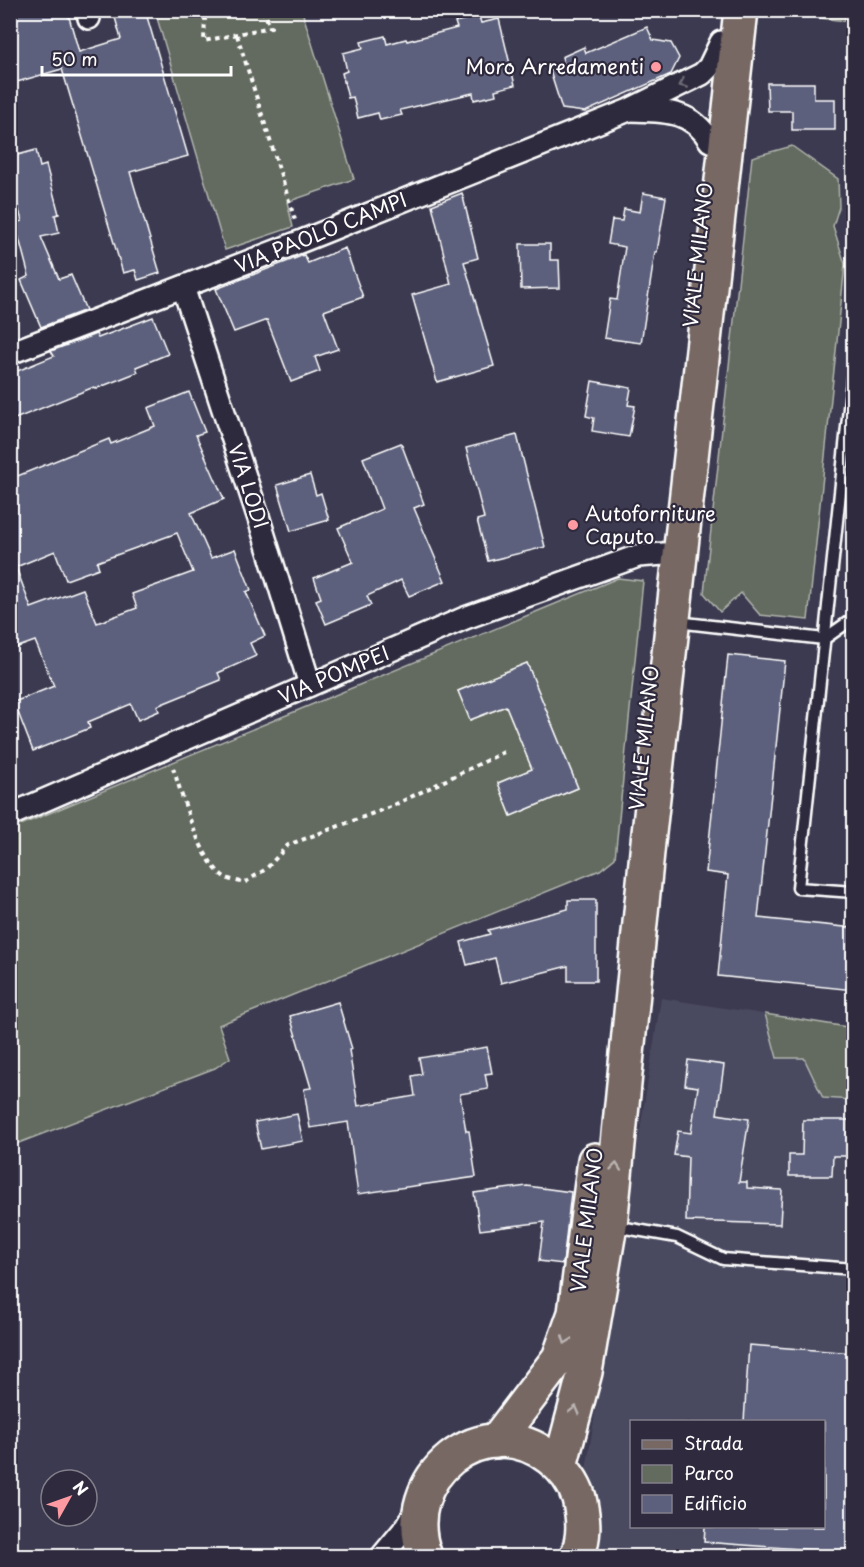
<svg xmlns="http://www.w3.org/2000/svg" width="864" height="1567" viewBox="0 0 864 1567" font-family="'Playpen Sans',sans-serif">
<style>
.built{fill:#4a4960;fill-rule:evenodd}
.green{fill:#636b5e;stroke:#b1b5ae;stroke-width:1.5;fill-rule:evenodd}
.building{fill:#5c607c;stroke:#fff;stroke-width:1.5;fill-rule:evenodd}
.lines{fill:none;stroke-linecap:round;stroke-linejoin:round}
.lane-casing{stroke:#fff;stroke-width:15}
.street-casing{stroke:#fff;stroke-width:26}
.primary-casing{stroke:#fff;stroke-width:38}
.path{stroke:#fff;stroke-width:4;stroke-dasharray:4.5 4.5;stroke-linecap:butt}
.lane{stroke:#2f2a3d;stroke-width:10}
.street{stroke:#2f2a3d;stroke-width:21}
.primary{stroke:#776864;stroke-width:33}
.oneway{stroke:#6d6a77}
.oneway2{stroke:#bbb4b2}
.poi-dot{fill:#ff9aa2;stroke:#2f2a3d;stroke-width:2}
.labels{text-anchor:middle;stroke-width:4.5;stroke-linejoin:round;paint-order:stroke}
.poi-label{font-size:20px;fill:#fff;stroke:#2f2a3d;text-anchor:end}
.street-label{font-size:20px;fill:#fff;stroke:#2f2a3d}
</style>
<rect width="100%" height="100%" fill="#3c3a50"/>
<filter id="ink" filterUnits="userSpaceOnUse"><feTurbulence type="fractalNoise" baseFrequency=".0167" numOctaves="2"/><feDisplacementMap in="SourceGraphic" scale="12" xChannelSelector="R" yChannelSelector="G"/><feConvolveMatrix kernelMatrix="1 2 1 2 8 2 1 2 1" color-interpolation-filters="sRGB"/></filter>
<g filter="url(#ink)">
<!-- built -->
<path class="built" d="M661,998l192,30v528h-254l-19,-48zM632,1422h192v104h-192z"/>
<!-- green -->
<g class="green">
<path d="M155,11h147l52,168 -67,23 6,25 -68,23z"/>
<path d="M805,11h41l-1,10 -41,-5z"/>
<path d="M792,146l46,33 1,28 -6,19 12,38 -37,356 -48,-5 -19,-22 -21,19 -16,-19 48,-436z"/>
<path d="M618,578l25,3 -28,277 -15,12 -381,155 11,33 -15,10 -204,78v-317zM527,663l51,125 -67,28 -13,-33 34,-14 -26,-63 -36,14 -12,-29z"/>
<path d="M765,1014l88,14v72l-30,-2 -19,-40h-27z"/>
</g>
<!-- building -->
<g class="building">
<path d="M10,10h57l12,42 42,-13 -8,-29h32l43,146 -58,16 30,101 -22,7 -3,-10 -12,3 -61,-204 -52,15z"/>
<path d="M479,16l2,7 18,-4 16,66 -20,5 1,5 -22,5 -1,-7 -73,17 2,5 -22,5 -2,-7 -20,5 -5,-21 -5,1 -6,-25 5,-2 -4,-18 20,-5 -2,-6 24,-6 2,8 19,-5 1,2 50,-13 -2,-6z"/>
<path d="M647,27l6,13 18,3 8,15 -8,16 -86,38 -23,-3 -12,-38 15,-4 -3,-10 22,-10 2,6z"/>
<path d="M767,83h47v16h21v31h-43v-19h-24z"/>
<path d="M36,150l4,17 6,-2 13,49 -4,1 4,18 -18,4 18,42 12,-4 15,35 -45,17 -20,-47 8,-4 -14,-53 7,-2 -12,-43v-21z"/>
<path d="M462,193l16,65 -14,4 30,104 -57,16 -25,-87 39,-11 -19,-79z"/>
<path d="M643,193l23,4 -9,55h-2l-14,91 -37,-5 6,-39 7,1 8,-53 -17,-3 4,-24 10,1 2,-12 16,3z"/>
<path d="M520,244h30v16h9l1,28 -39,1z"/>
<path d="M345,248l18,49 -39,14 14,38 -23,8 5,14 -29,11 -24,-62 -33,12 -18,-43 88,-34 4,8z"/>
<path d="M153,317l15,37 -32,13 2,5 -43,17 -1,-2 -84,34v-47l44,-18 -3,-5 45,-17 2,4z"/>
<path d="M592,381l39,7 -3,17 7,1 -6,31 -37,-6 2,-13 -8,-2z"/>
<path d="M189,392l16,40 -9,3 28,64 -33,14 20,45 24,-9 16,41 -5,2 19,44 -15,7 6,13 -38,17 3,7 -64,26 2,5 -21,9 -7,-16 -43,18 2,6 -57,23 -19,-49 40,-16 -19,-45 -25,9v-171l99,-40 2,5 44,-18 -7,-18zM177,533l16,39 -61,22 5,14 -40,15 -14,-34 -52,19 -15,-41 39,-16 11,29 33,-12 -2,-6z"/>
<path d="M517,435l28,112 -57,14 -11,-41 7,-2 -18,-70z"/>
<path d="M401,443l23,61 -10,4 31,73 -36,15 -8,-16 -34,16 4,9 -45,19 -10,-24 5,-2 -7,-20 39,-16 -15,-34 44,-19 -19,-51z"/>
<path d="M310,475l6,20 5,-2 8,27 -38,11 -14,-46z"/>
<path d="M728,655l57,6 -27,257 96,10v62l-136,-14 10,-101 -22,-3z"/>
<path d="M527,663l51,125 -67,28 -13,-33 34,-14 -26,-63 -36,14 -12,-29z"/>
<path d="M568,900h28v81h-28v-15l-67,17 -6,-25 -28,7 -6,-23 29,-8 -2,-4 80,-21z"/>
<path d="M338,1002l14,47 -3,1 9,56 57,-10 -3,-20 10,-2 -3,-16 68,-11 5,26 -7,1 3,15 -28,5 6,37h3l7,46 -118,17 -10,-72 -38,6 -6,-39 7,-1 -21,-72z"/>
<path d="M688,1060l36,5 -7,49 32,5 -10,63h8v6l35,2 -2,34 -94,-3 2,-64 -14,-2 4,-24 13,2 7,-46 -13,-2z"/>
<path d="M297,1114l6,27 -42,8 -6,-27z"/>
<path d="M803,1120h51v36h-21l-1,20h-43v-21h13z"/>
<path d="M527,1186l44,6 -8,72 -24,-3 5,-39 -64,8 -6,-37z"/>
<path d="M749,1345l105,8v200l-150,-11 1,-15h119v-105h-80z"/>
</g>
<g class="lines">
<defs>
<g id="lane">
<path d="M854,361l-56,527 56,4"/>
<path d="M677,622l147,17 30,-21"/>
<path d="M614,1226l63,11 46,22 131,10"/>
</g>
<g id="street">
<path d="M87,10l2,8"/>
<path d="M630,110c33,1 61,-1 80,31"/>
<path d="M183,287l76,232 51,166"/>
<path d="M10,353l292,-112 327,-131 73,-36 7,-7 12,-25"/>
<path d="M10,815l455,-197 173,-62 26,-2"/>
<path d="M382,1556l25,-30 12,-20"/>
</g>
<g id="primary">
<path d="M496,1441l63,-83 16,-45 20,-153"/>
<path d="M560,1466l25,-94 25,-147 38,-383 93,-832"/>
<path d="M425,1556c-30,-78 58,-150 125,-98 13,10 24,24 29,40 5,21 6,39 -2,58"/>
</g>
</defs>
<!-- lane casing -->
<use href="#lane" class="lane-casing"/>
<!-- street casing -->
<use href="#street" class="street-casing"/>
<!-- primary casing -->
<use href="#primary" class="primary-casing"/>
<!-- path -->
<g class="path">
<path d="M212,10l-7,8 -1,23 67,-14 -9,-17"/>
<path d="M237,35l58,185"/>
<path d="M173,768c10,29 26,93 53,110 4,2 12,3 18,5l22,-14 22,-24 102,-38 114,-55"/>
</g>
<!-- lane -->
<use href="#lane" class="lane"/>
<!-- street -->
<use href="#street" class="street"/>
<!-- primary -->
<use href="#primary" class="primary"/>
</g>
<!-- one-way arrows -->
<defs><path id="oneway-chevron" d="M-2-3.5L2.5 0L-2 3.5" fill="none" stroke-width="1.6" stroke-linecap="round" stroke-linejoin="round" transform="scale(1.5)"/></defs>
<use class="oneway" href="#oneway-chevron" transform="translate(683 84) rotate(156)"/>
<g class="oneway2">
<use href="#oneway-chevron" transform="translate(616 1167) rotate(-84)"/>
<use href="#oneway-chevron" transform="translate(566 1340) rotate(110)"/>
<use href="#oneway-chevron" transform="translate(575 1410) rotate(-76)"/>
</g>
</g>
<!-- markers -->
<g class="poi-dot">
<circle cx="656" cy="67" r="6"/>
<circle cx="573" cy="525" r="6"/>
</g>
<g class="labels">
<!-- poi labels -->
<g class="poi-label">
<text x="644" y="74">Moro Arredamenti</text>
<text x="585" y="521" text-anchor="start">Autoforniture<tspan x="585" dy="23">Caputo</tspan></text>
</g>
<!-- street labels -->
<g class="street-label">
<text transform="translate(321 233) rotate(-22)" y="7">VIA PAOLO CAMPI</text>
<text transform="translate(698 255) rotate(-84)" y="7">VIALE MILANO</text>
<text transform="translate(248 486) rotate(72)" y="7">VIA LODI</text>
<text transform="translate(334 675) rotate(-23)" y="7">VIA POMPEI</text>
<text transform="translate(644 738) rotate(-84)" y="7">VIALE MILANO</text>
<text transform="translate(587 1220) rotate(-83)" y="7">VIALE MILANO</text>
</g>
</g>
<!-- margin -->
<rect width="864" height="1567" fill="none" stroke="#2f2a3d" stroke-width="36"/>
<rect x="18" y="18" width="828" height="1531" fill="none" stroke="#fff" stroke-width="2" filter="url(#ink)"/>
<!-- legend -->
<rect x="630" y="1420" width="195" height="108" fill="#2f2a3d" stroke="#827f8b" stroke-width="1.5"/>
<rect x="642" y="1440" width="30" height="9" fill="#776864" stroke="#827f8b" stroke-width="1.5"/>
<text x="684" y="1450" font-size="18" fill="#ffffff">Strada</text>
<rect x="642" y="1465" width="30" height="18" fill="#636b5e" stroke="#827f8b" stroke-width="1.5"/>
<text x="684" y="1480" font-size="18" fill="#ffffff">Parco</text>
<rect x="642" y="1495" width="30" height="18" fill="#5c607c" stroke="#827f8b" stroke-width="1.5"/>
<text x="684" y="1510" font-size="18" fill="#ffffff">Edificio</text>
<!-- north arrow -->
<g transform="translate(69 1498) rotate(50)"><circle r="28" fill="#2f2a3d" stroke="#827f8b" stroke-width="1.5"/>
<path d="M0-4.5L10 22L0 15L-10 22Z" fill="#ff9aa2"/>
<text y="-9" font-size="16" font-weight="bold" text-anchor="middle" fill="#ffffff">N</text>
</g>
<!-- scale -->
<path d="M42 66v9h189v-9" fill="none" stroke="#ffffff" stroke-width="3"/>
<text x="51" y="66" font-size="18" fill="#ffffff" stroke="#2f2a3d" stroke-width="4.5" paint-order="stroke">50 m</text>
</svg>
